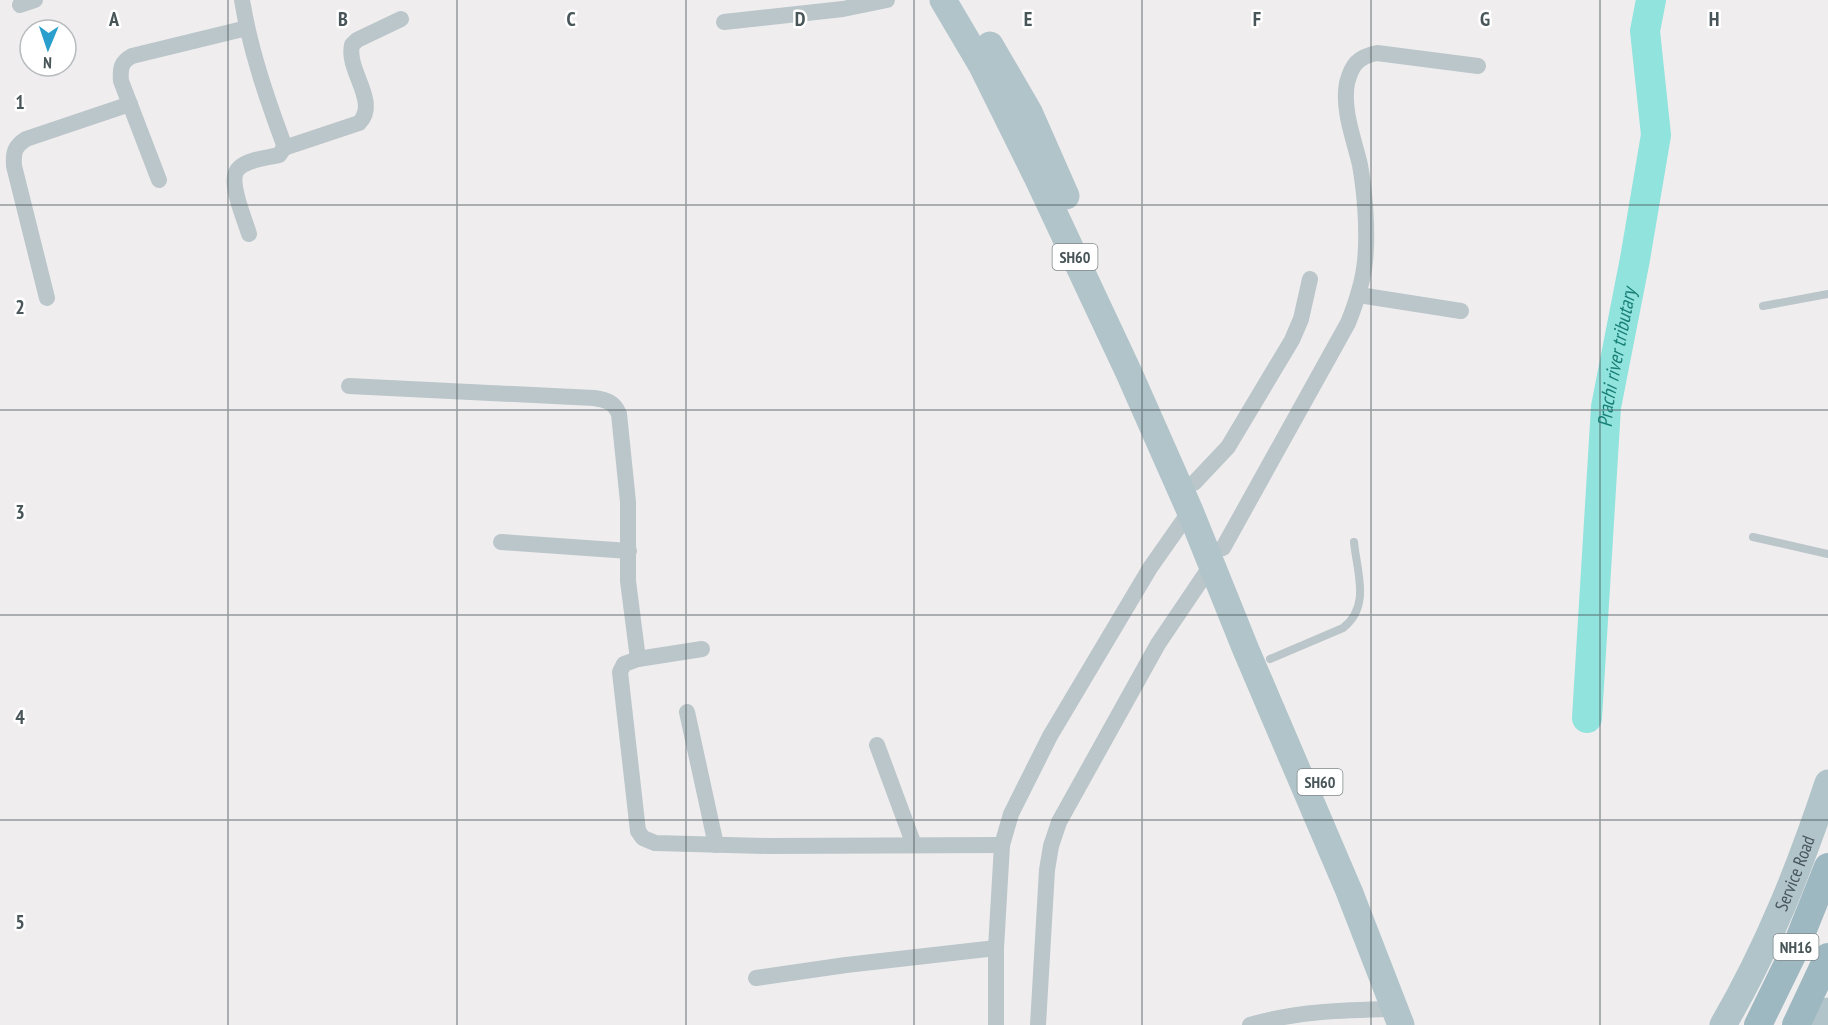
<svg xmlns="http://www.w3.org/2000/svg" width="1828" height="1025" viewBox="0 0 1828 1025" font-family="'PT Sans Narrow',sans-serif">
<style>
.lines{fill:none;stroke-linecap:round;stroke-linejoin:round}
.river{stroke:#91e3dd;stroke-width:30}
.service{stroke:#bac6c9;stroke-width:8}
.minor{stroke:#bac6c9;stroke-width:16}
.primary{stroke:#b0c4ca;stroke-width:27}
.trunk{stroke:#9db8c1;stroke-width:28}
.grid{fill:none;stroke:#485559;stroke-width:1.5;stroke-opacity:0.55}
.labels{text-anchor:middle;stroke-width:5;stroke-linejoin:round;paint-order:stroke}
.shield{fill:#fff;stroke:#7f888b;stroke-width:1.5}
.shield-label{font-size:16px;font-weight:bold;fill:#485559}
.street-label{font-size:18px;fill:#485559;stroke:#fff}
.water-label{font-size:20px;font-style:italic;fill:#187f77;stroke:#fff}
.grid-label{font-size:20px;text-anchor:middle;font-weight:bold;fill:#485559;stroke:#fff;stroke-width:5;stroke-linejoin:round;paint-order:stroke}
</style>
<rect width="100%" height="100%" fill="#f0edee"/>
<g class="lines">
<!-- river -->
<path class="river" id="s1" d="M1587,718l19,-311 29,-148 21,-124 -11,-104 6,-31"/>
<!-- service -->
<g class="service">
<path d="M1763,306l65,-12"/>
<path d="M1753,537l75,17"/>
<path d="M1270,659l73,-31c28,-22 14,-55 11,-86"/>
</g>
<!-- minor -->
<g class="minor">
<path d="M242,0c8,49 24,96 41,142l1,6 -5,7c-12,3 -30,4 -40,13 -13,11 6,51 10,66"/>
<path d="M20,5l15,-5"/>
<path d="M724,22l119,-13 44,-9"/>
<path d="M284,148l75,-25c21,-21 -13,-52 -7,-78l5,-5 44,-21"/>
<path d="M159,180l-38,-99c-1,-13 0,-19 11,-25l115,-28"/>
<path d="M1359,295l102,16"/>
<path d="M47,298l-33,-132c-1,-14 1,-20 12,-27l104,-35"/>
<path d="M349,386l245,12c13,2 20,4 25,16l9,88v79l10,78"/>
<path d="M1194,483l34,-36 64,-107 9,-21 9,-40"/>
<path d="M501,542l128,9"/>
<path d="M1223,548l125,-225c8,-20 15,-40 17,-62 3,-29 0,-68 -5,-96 -6,-26 -18,-55 -13,-82 5,-19 11,-26 30,-30l101,13"/>
<path d="M702,649l-64,10 -14,5 -4,8 18,159 5,7 12,5 113,3 234,-1"/>
<path d="M687,712l29,133"/>
<path d="M877,745l37,100"/>
<path d="M756,978l90,-13 150,-17"/>
<path d="M996,1025v-77l6,-103 9,-31 39,-78 100,-168 40,-57"/>
<path d="M1038,1025l9,-155 4,-24 8,-24 99,-178 54,-80"/>
<path d="M1250,1025c46,-14 96,-15 144,-16"/>
</g>
<!-- primary -->
<g class="primary">
<path d="M943,0l39,66 56,113 91,194 61,138 56,139 103,241 52,134"/>
<path d="M990,45l39,67 37,84"/>
<path id="s2" d="M1723,1025c45,-77 77,-158 105,-242"/>
<path d="M1821,1025l7,-14"/>
</g>
<!-- trunk -->
<g class="trunk">
<path d="M1758,1025l38,-78 32,-80"/>
<path d="M1796,1025l32,-68"/>
</g>
</g>
<!-- grid -->
<path class="grid" d="M228,0v1025M457,0v1025M686,0v1025M914,0v1025M1142,0v1025M1371,0v1025M1600,0v1025M0,205h1828M0,410h1828M0,615h1828M0,820h1828"/>
<g class="labels">
<!-- shield labels -->
<g class="shield">
<rect x="1052.5" y="244" width="45" height="26" rx="4.5"/>
<rect x="1297.5" y="769" width="45" height="26" rx="4.5"/>
<rect x="1773.5" y="934" width="45" height="26" rx="4.5"/>
</g>
<g class="shield-label">
<text x="1075" y="263">SH60</text>
<text x="1320" y="788">SH60</text>
<text x="1796" y="953">NH16</text>
</g>
<!-- street labels -->
<g class="street-label">
<text dy="6" stroke="none"><textPath href="#s2" startOffset="168">Service Road</textPath></text>
</g>
<!-- water labels -->
<g class="water-label">
<text dy="7" stroke="none"><textPath href="#s1" startOffset="362">Prachi river tributary</textPath></text>
</g>
</g>
<g class="grid-label">
<text x="114" y="26">A</text>
<text x="343" y="26">B</text>
<text x="571" y="26">C</text>
<text x="800" y="26">D</text>
<text x="1028" y="26">E</text>
<text x="1257" y="26">F</text>
<text x="1485" y="26">G</text>
<text x="1714" y="26">H</text>
<text x="20" y="109">1</text>
<text x="20" y="314">2</text>
<text x="20" y="519">3</text>
<text x="20" y="724">4</text>
<text x="20" y="929">5</text>
</g>
<!-- north arrow -->
<g transform="translate(48 48) rotate(182)"><circle r="28" fill="#ffffff" stroke="#b6bbbd" stroke-width="1.5"/>
<path d="M0-4.5L10 22L0 15L-10 22Z" fill="#2a9fcd"/>
<text y="-9" font-size="16" font-weight="bold" text-anchor="middle" fill="#485559">N</text>
</g>
</svg>
